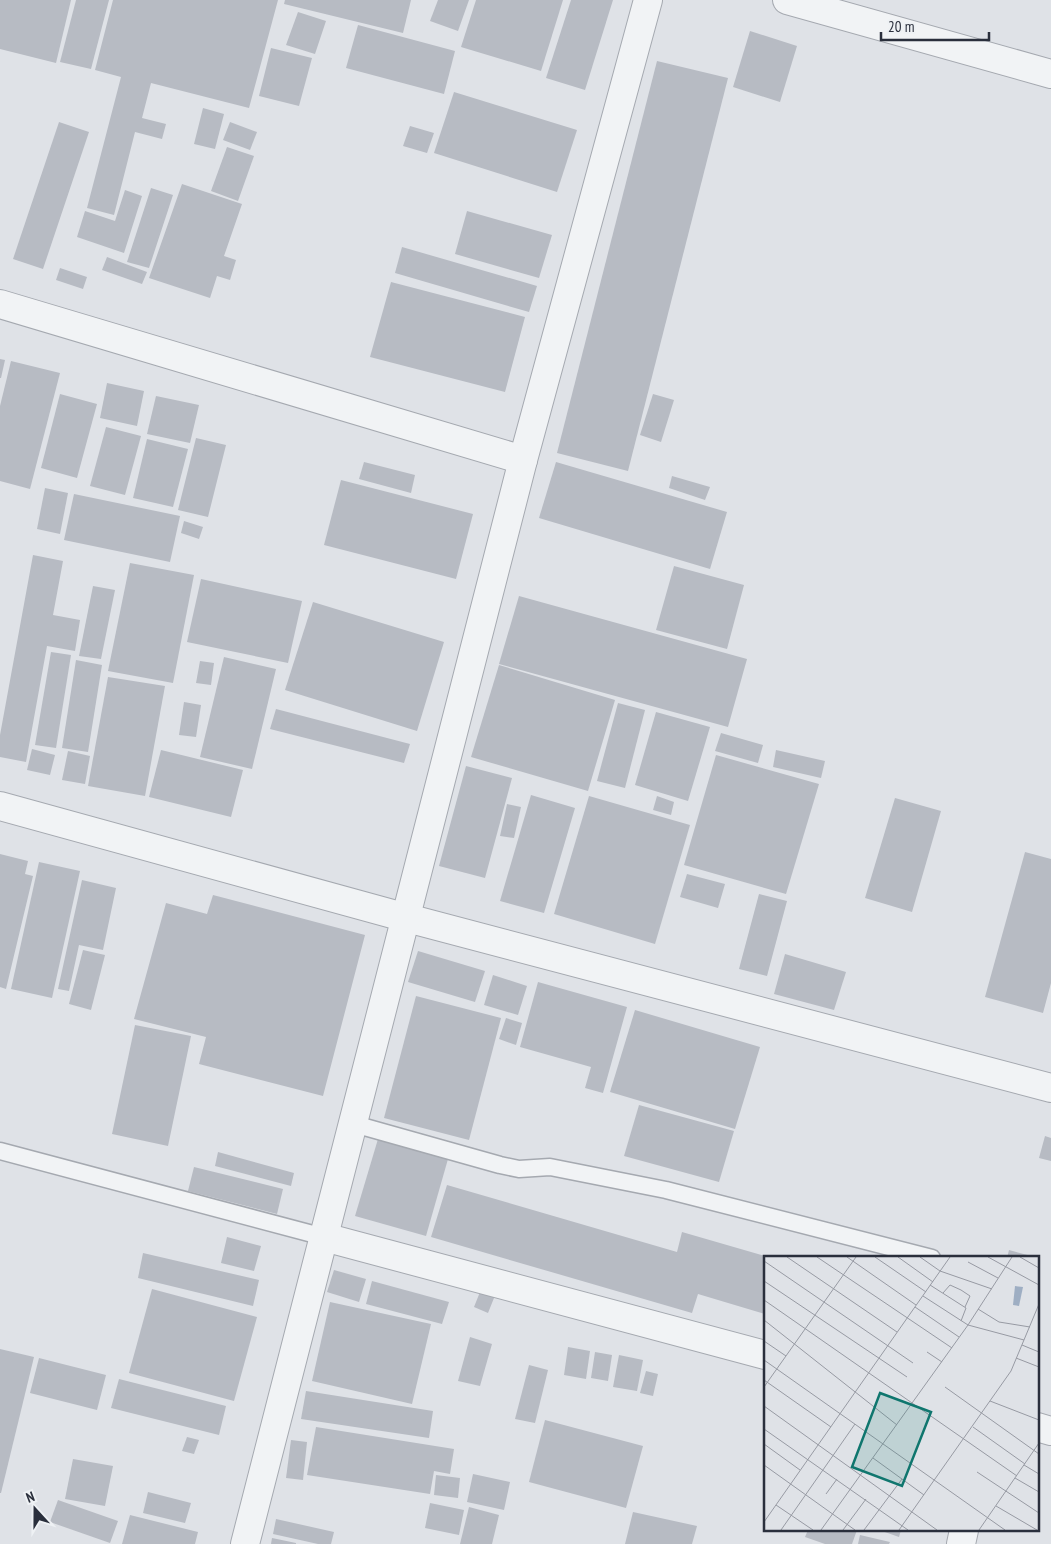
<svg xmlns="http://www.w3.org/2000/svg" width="1051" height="1544" viewBox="0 0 1051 1544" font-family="'PT Sans Narrow',sans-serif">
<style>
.building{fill:#b7bbc3}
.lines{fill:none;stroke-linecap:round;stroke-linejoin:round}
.service-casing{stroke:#a5a9b0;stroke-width:19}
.minor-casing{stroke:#a5a9b0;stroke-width:30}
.service{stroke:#f1f3f5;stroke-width:16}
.minor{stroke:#f1f3f5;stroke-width:28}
.inset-road{fill:none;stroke:#979aa3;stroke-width:1}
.view{fill:#0f766e;fill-opacity:0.15;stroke:#0f766e;stroke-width:2.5}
.inset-edge{fill:none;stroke:#2a2f3c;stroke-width:2.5}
</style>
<rect width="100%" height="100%" fill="#dfe2e7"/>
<!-- building -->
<g class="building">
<path d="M0,0h71l-15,63 -56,-14z"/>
<path d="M76,0h33l-18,69 -31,-7z"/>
<path d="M113,0h165l-29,108 -98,-25 -9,35 24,6 -4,15 -27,-7 -21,83 -27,-7 34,-131 -26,-7z"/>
<path d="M285,0h126l-8,33 -119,-29z"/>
<path d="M438,0h31l-11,31 -28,-10z"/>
<path d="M476,0h87l-22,71 -80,-24z"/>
<path d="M571,0h42l-28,90 -39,-12z"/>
<path d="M298,12l28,9 -11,33 -29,-9z"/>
<path d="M358,25l97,26 -11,43 -98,-26z"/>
<path d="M750,31l47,15 -17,56 -47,-15z"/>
<path d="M271,48l41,10 -13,48 -40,-10z"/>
<path d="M657,61l71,17 -100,393 -71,-18z"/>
<path d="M454,92l123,38 -20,62 -123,-39z"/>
<path d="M203,108l21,6 -9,35 -21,-5z"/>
<path d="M59,122l30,10 -46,137 -30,-10z"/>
<path d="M230,122l27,10 -7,18 -27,-10z"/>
<path d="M410,126l24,7 -7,20 -24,-7z"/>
<path d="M227,147l27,9 -16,45 -27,-10z"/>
<path d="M182,184l60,20 -18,52 12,4 -6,20 -13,-4 -7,22 -61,-20z"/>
<path d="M151,188l22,7 -24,73 -22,-6z"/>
<path d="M125,190l17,6 -18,57 -47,-16 8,-26 30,10z"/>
<path d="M467,211l85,24 -13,43 -84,-24z"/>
<path d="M402,247l135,39 -8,26 -134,-39z"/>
<path d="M107,257l40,15 -5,12 -40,-14z"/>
<path d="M60,268l27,9 -4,12 -27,-9z"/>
<path d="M391,282l134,35 -20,75 -135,-35z"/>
<path d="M0,359l5,1 -4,18h-1z"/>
<path d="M11,361l49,12 -30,116 -30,-8v-75z"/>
<path d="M107,383l37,8 -7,35 -37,-8z"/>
<path d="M60,394l37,10 -20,74 -36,-10z"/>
<path d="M653,394l21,6 -13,42 -21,-7z"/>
<path d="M156,396l43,9 -9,38 -43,-9z"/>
<path d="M106,427l35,9 -16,59 -35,-9z"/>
<path d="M196,438l30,7 -18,72 -30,-7z"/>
<path d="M147,439l41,10 -15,58 -40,-9z"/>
<path d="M364,462l51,13 -4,18 -52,-14z"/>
<path d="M556,462l171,50 -17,57 -171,-51z"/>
<path d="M672,476l38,11 -5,13 -36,-12z"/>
<path d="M341,480l132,34 -17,65 -132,-34z"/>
<path d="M45,488l23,5 -8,41 -23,-5z"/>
<path d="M74,494l106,22 -10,46 -106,-22z"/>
<path d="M184,521l19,6 -4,12 -18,-6z"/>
<path d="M33,555l30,6 -10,54 27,5 -5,31 -28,-5 -21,116 -26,-5v-22z"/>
<path d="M130,563l64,12 -21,108 -65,-12z"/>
<path d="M674,566l70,19 -17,64 -71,-19z"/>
<path d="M201,579l101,22 -14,62 -101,-21z"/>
<path d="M93,586l22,4 -14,69 -22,-3z"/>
<path d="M519,596l228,63 -19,68 -229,-63z"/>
<path d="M313,602l131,40 -27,89 -132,-41z"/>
<path d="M51,652l20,3 -15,93 -21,-3z"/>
<path d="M224,657l52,12 -24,100 -52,-12z"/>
<path d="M76,660l26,5 -14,87 -26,-4z"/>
<path d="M200,661l14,2 -3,22 -15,-2z"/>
<path d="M499,665l116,35 -27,91 -117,-34z"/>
<path d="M108,677l57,9 -20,110 -57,-10z"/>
<path d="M184,702l17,3 -5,32 -17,-2z"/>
<path d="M618,703l27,7 -20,78 -28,-7z"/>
<path d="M276,709l134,35 -6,19 -134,-34z"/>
<path d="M656,712l54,15 -22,74 -53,-16z"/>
<path d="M721,733l42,12 -5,18 -43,-12z"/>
<path d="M32,749l23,6 -5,20 -23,-5z"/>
<path d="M161,750l82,20 -12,47 -82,-20z"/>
<path d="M776,750l49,11 -4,17 -48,-11z"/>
<path d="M68,751l22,5 -5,28 -23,-4z"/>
<path d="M716,755l103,29 -33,110 -102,-29z"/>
<path d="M466,766l46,12 -27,100 -46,-12z"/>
<path d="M531,795l44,13 -31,105 -44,-12z"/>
<path d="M589,796l101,29 -35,119 -101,-30z"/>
<path d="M657,796l17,6 -3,13 -18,-5z"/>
<path d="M895,798l46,13 -29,101 -47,-14z"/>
<path d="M507,804l14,3 -7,31 -14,-2z"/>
<path d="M1025,852l26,7v124l-8,30 -58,-16z"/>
<path d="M0,854l28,7 -3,13 8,2 -27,113 -6,-2z"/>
<path d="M39,862l41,9 -28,127 -41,-9z"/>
<path d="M687,874l38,10 -7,24 -38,-11z"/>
<path d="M82,880l34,8 -13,62 -24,-5 -10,46 -11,-2z"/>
<path d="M759,894l28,7 -20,75 -28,-7z"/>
<path d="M213,895l152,40 -42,161 -124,-32 7,-27 -72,-18 32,-116 41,11z"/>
<path d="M83,950l22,5 -14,55 -22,-6z"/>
<path d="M418,951l67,20 -10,31 -67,-20z"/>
<path d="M785,954l61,18 -12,38 -60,-16z"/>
<path d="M493,975l34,11 -9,29 -34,-10z"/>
<path d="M538,982l89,25 -24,86 -18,-5 6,-21 -71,-20z"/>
<path d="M416,996l85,22 -32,122 -85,-22z"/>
<path d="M635,1010l125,37 -25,82 -125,-37z"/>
<path d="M506,1018l16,5 -6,22 -17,-6z"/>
<path d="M135,1025l56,11 -23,110 -56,-12z"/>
<path d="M639,1105l95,26 -15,51 -95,-26z"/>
<path d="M1045,1136l6,2v23l-12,-3z"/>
<path d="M378,1139l70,20 -22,77 -71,-20z"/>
<path d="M218,1152l76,21 -3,13 -76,-20z"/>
<path d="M194,1167l89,22 -6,25 -89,-23z"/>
<path d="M447,1185l230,67 5,-20 86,25 -3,1v56l-67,-20 -6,19 -261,-76z"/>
<path d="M227,1237l34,9 -7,25 -33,-8z"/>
<path d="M1009,1250l26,7v1h-28z"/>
<path d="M143,1253l116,27 -6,26 -115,-28z"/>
<path d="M334,1270l32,9 -7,23 -32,-10z"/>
<path d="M372,1281l77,21 -7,22 -76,-20z"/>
<path d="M482,1287l14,6 -8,20 -14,-6z"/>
<path d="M152,1289l105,28 -23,84 -105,-28z"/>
<path d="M330,1302l101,22 -19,80 -100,-23z"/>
<path d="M470,1337l22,7 -12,42 -22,-5z"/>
<path d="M568,1347l22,4 -4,28 -22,-4z"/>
<path d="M0,1349l34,8 -33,136h-1z"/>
<path d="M595,1352l17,3 -4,26 -17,-3z"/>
<path d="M619,1355l24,5 -6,31 -24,-4z"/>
<path d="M39,1358l67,17 -9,35 -67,-17z"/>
<path d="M529,1365l19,5 -13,53 -20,-4z"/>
<path d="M646,1371l12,3 -5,22 -13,-3z"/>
<path d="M119,1379l107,27 -7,29 -108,-27z"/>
<path d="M306,1391l127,20 -4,27 -128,-19z"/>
<path d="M545,1420l98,26 -17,62 -97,-26z"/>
<path d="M316,1427l138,22 -4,25 -16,-3 -4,23 -123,-19z"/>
<path d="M187,1437l12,3 -5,14 -12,-3z"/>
<path d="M291,1440l16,2 -4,38 -17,-2z"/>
<path d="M73,1459l40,7 -8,40 -40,-7z"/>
<path d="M473,1474l37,8 -6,28 -37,-8z"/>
<path d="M436,1475l24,3 -2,20 -24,-3z"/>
<path d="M148,1492l43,11 -6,20 -42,-10z"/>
<path d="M58,1500l60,21 -8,22 -60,-21z"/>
<path d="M430,1503l34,7 -5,25 -34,-7z"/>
<path d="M469,1507l30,8 -7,29h-32z"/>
<path d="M633,1512l64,14 -5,18h-67z"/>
<path d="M130,1515l68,17 -3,12h-73z"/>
<path d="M276,1519l58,13 -3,12h-13l-45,-10z"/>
<path d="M808,1530h49l-5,14h-27l-20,-7z"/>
<path d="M879,1530h22l-2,7z"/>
<path d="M860,1535l30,7 -1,2h-31z"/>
<path d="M272,1538l24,5v1h-25z"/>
</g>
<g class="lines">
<defs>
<g id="service">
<path d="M354,1124l146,41 19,4 31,-2 116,23 266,68"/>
<path d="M0,1151l324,86"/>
</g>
<g id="minor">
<path d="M787,0l264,74"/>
<path d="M0,304l523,156"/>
<path d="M0,806l407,112 644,170"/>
<path d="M324,1237l441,118"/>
<path d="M1037,1427l14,4"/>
<path d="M245,1544l278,-1084 125,-460"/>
<path d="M961,1544l3,-14"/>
</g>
</defs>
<!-- service casing -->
<use href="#service" class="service-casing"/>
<!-- minor casing -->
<use href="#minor" class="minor-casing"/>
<!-- service -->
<use href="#service" class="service"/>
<!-- minor -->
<use href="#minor" class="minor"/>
</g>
<!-- overview -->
<g transform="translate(764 1256)">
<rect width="275" height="275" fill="#dfe2e7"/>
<path d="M251,30l8,1 -4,19 -6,-1z" fill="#9eaec3"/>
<path class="inset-road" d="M23,1l110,75M53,1l135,91M83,1l69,48M111,1l51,35M134,1l35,25M156,1l20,14 52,18M224,1l51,28M256,1l19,11M0,5l149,102M204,6l30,16M0,25l143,96M166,29l36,23 -5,13M179,37l7,-8 11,5 9,6 -5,11M159,40l45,29 56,15M0,44l253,176M151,51l44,30M214,53l21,13 31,5M0,64l133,105M0,85l22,15M258,89l17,7M163,96l15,10M252,102l23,9M0,104l241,170M0,124l67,47M0,131l92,-130M181,131l94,67M226,145l49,19M0,150l173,124M209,171l52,37M0,173l144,101M0,188l36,26M109,202l51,37M0,209l91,65M260,209l15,9M213,216l62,41M251,222l24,14M62,238l11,-15M12,249l37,25M232,250l41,24M0,266l186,-265M17,274l74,-106M57,274l147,-205 44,-68M79,274l23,-31M100,274l38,-51M135,274l112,-159 28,-67M215,274l60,-87"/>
<path class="view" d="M116,137l51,19 -29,74 -50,-19z"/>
<rect width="275" height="275" class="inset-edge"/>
</g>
<!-- north arrow -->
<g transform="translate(35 1509) rotate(339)" stroke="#eef1f4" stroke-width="4" paint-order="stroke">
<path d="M0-4L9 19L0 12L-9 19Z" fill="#2a2f3c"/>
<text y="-8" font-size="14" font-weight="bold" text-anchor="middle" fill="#2a2f3c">N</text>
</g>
<!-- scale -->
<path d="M881 32v8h108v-8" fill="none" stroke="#2a2f3c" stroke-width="2.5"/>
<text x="888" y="32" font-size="15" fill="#2a2f3c" stroke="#eef1f4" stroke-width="4" paint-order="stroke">20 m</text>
</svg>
